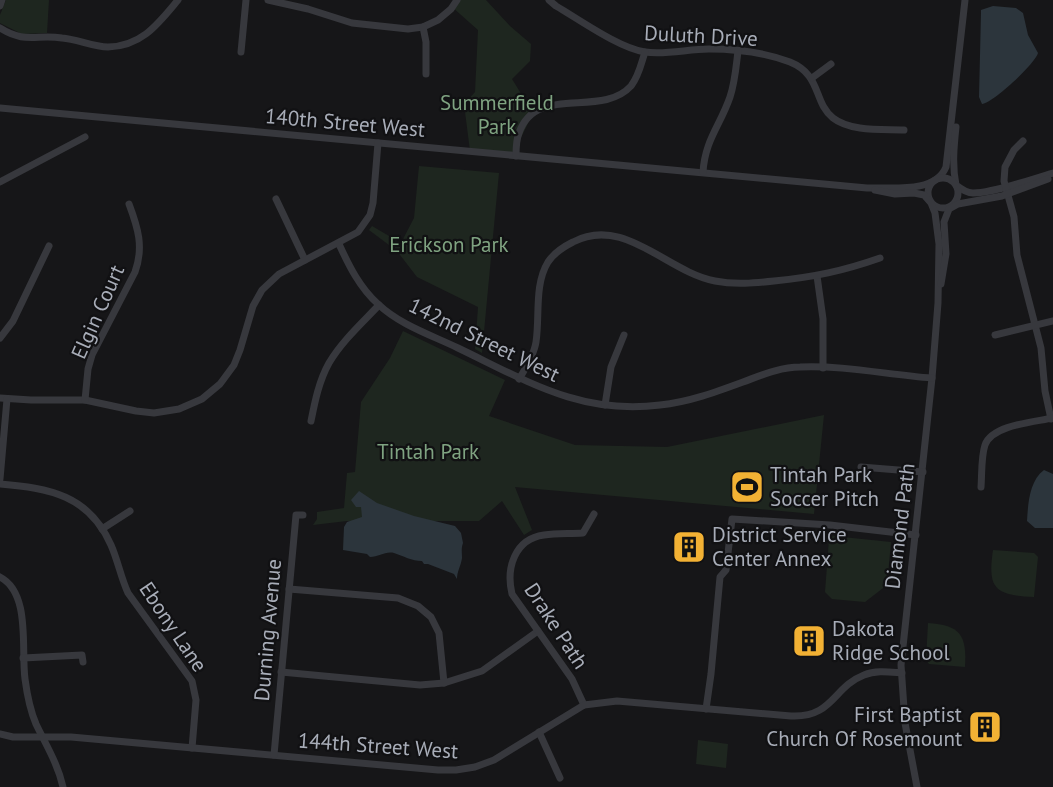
<svg xmlns="http://www.w3.org/2000/svg" width="1053" height="787" viewBox="0 0 1053 787" font-family="'PT Sans',sans-serif">
<style>
.green{fill:#1e261f}
.water{fill:#2c353c}
.lines{fill:none;stroke-linecap:round;stroke-linejoin:round}
.minor{stroke:#37383d;stroke-width:7}
.labels{text-anchor:middle;stroke-width:4.5;stroke-linejoin:round;paint-order:stroke}
.street-label{font-size:21px;fill:#a8adb8;stroke:#111113}
.park-label{font-size:21px;fill:#7fa381;stroke:#111113}
.poi-label{font-size:21px;fill:#a8adb8;stroke:#111113;text-anchor:start}
</style>
<rect width="100%" height="100%" fill="#161618"/>
<!-- green -->
<g class="green">
<path d="M6,0h43l-2,33 -25,1 -22,-11v-8z"/>
<path d="M456,0h30l24,26 21,18 -1,17 -18,18 21,34 -16,33 -1,10 -46,-5 -6,-47 11,-12 3,-62 -26,-23z"/>
<path d="M419,166l80,7 -17,180 -7,-4 3,-42 -61,-30 -20,-26 -28,-21 3,-4 29,17 13,-25z"/>
<path d="M403,331l102,49 -16,36 86,29 92,2 157,-32 -10,99 -299,-27 17,43 -8,5 -22,-34 -23,20h-132l-34,4 4,-6v-7l27,-4 3,-35 8,-1 6,-70 29,-44z"/>
<path d="M833,536l58,6 -4,43 -22,17 -33,-3 -7,-7 4,-53z"/>
<path d="M993,550l41,3 4,4 -4,40c-38,-2 -47,-7 -41,-47z"/>
<path d="M928,623c32,2 39,12 37,44l-36,-3 -3,-4z"/>
<path d="M698,740l30,4 -2,24 -30,-4z"/>
</g>
<!-- water -->
<g class="water">
<path d="M993,6l23,2 7,5 5,22 10,18c-3,11 -45,50 -56,51l-3,-7 2,-84v-3z"/>
<path d="M1044,470l9,4v54h-18l-8,-7c1,-16 2,-40 17,-51z"/>
<path d="M359,491l18,12 37,13 41,10 6,7 2,10c-2,6 -1,9 -1,15 -1,8 -5,13 -5,21l-3,-5 -26,-10h-4l-2,-3c-10,0 -19,-5 -28,-8 -9,-2 -15,4 -24,4l-3,-3 -24,-4 1,-23 3,-5 15,-5 -1,-10h-5l-5,-7z"/>
</g>
<g class="lines">
<!-- minor -->
<g class="minor">
<path d="M268,0l40,9 44,14 56,6 15,-2 15,-7 13,-11 6,-9"/>
<path d="M549,0l7,6c24,14 63,42 89,46 21,3 43,-3 64,-3 26,0 57,4 81,13 32,13 23,40 43,56 18,14 50,11 71,12"/>
<path d="M0,6l2,-6"/>
<path d="M423,27l3,15v32"/>
<path d="M0,28c25,16 36,6 62,10 15,1 31,9 46,9 34,-1 50,-23 70,-47"/>
<path d="M241,52l5,-52"/>
<path d="M812,78l19,-14"/>
<path d="M0,108l867,80c24,-1 68,6 79,-21l19,-167"/>
<path d="M956,127c-2,19 -4,38 0,58 5,4 11,8 17,8 21,0 59,-14 80,-20"/>
<path d="M1023,141l-9,9 -9,17 -1,14 10,36 3,38 24,93 4,43 6,28"/>
<path d="M516,156c0,-8 0,-16 3,-23 17,-50 82,-14 112,-47 8,-10 10,-22 14,-34"/>
<path d="M703,172c2,-32 17,-46 27,-75 5,-15 6,-30 8,-46"/>
<circle cx="943" cy="193" r="15"/>
<path d="M0,182l85,-45"/>
<path d="M875,190l20,4 19,-1 10,2 7,8 4,10 4,31 -1,59 -6,75 -31,287 4,58 12,64"/>
<path d="M276,199l29,61"/>
<path d="M339,244c10,22 21,44 39,60 22,21 53,31 80,44 69,33 122,67 202,57 29,-3 56,-13 83,-23 19,-7 37,-15 57,-15 43,-2 89,8 132,11"/>
<path d="M817,276l6,43v49"/>
<path d="M941,284l5,-30 -2,-32 5,-13 9,-5 44,-8 46,-17"/>
<path d="M995,335l58,-14"/>
<path d="M0,338l13,-17 36,-75"/>
<path d="M519,379c7,-11 15,-24 17,-37 4,-26 -2,-57 12,-80 6,-9 15,-15 25,-20 51,-27 94,30 142,39 20,4 40,2 59,0 40,-4 69,-10 106,-23"/>
<path d="M0,398l31,2h54l51,11 18,2 25,-4 23,-10 18,-15 14,-19 6,-15 13,-44 9,-16 17,-16 79,-42 12,-17 3,-12 5,-60"/>
<path d="M85,400l3,-31 4,-14 43,-83c9,-25 3,-44 -6,-68"/>
<path d="M605,405l6,-38 13,-32"/>
<path d="M311,421c4,-20 8,-40 18,-58 13,-22 33,-40 50,-58"/>
<path d="M861,467l62,5"/>
<path d="M0,479l7,-80"/>
<path d="M0,484c49,4 89,11 111,61 7,16 10,33 17,48l64,88 4,19 -4,48"/>
<path d="M981,487c1,-13 0,-30 4,-42 7,-20 49,-23 68,-27"/>
<path d="M102,529l28,-18"/>
<path d="M0,577c31,16 21,72 25,102 2,15 5,31 11,45 10,21 22,40 27,63"/>
<path d="M289,589l109,9 20,8 13,11 8,16 5,50"/>
<path d="M23,658l59,-3 1,7"/>
<path d="M281,672l139,13 24,-2 38,-12 56,-40"/>
<path d="M584,705l-12,-26 -60,-85c-6,-25 2,-55 32,-59 13,-2 26,-1 39,-2l11,-19"/>
<path d="M706,709l5,-35 9,-97 6,-7 6,-51 98,6 86,10"/>
<path d="M539,732l21,46"/>
<path d="M0,734l13,3h58l367,33h18l19,-3 19,-7 90,-55 33,-4 174,15c42,2 42,-29 73,-41 12,-5 25,-3 38,-2"/>
<path d="M274,755l22,-240h7"/>
</g>
</g>
<!-- icons -->
<defs>
<symbol id="stadium-square" viewBox="-11 -11 22 22"><rect x="-9" y="-9" width="18" height="18" rx="4" fill="#f2b134" stroke="#111113"/><path d="M0-5a6.5 5 0 1 0 0 10a6.5 5 0 1 0 0-10ZM-3.5-1.8h7v3.6h-7Z" fill="#111"/></symbol>
<symbol id="building-square" viewBox="-11 -11 22 22"><rect x="-9" y="-9" width="18" height="18" rx="4" fill="#f2b134" stroke="#111113"/><path d="M-4-6H4V6H1V3H-1V6H-4ZM-2.5-4.3h1.7v1.8h-1.7ZM.8-4.3h1.7v1.8H.8ZM-2.5-1h1.7V.8h-1.7ZM.8-1h1.7V.8H.8Z" fill="#111"/></symbol>
</defs>
<g fill-rule="evenodd">
<use href="#stadium-square" x="728" y="468" width="38" height="38"/>
<use href="#building-square" x="670" y="528" width="38" height="38"/>
<use href="#building-square" x="790" y="622" width="38" height="38"/>
<use href="#building-square" x="966" y="708" width="38" height="38"/>
</g>
<g class="labels">
<!-- street labels -->
<g class="street-label">
<text transform="translate(701 36) rotate(3)" y="7">Duluth Drive</text>
<text transform="translate(345 123) rotate(5)" y="7">140th Street West</text>
<text transform="translate(98 312) rotate(-66)" y="7">Elgin Court</text>
<text transform="translate(484 340) rotate(26)" y="7">142nd Street West</text>
<text transform="translate(900 526) rotate(-83)" y="7">Diamond Path</text>
<text transform="translate(556 626) rotate(57)" y="7">Drake Path</text>
<text transform="translate(173 627) rotate(56)" y="7">Ebony Lane</text>
<text transform="translate(268 630) rotate(-85)" y="7">Durning Avenue</text>
<text transform="translate(378 746) rotate(4)" y="7">144th Street West</text>
</g>
<!-- park labels -->
<g class="park-label">
<text x="497" y="110">Summerfield<tspan x="497" dy="24">Park</tspan></text>
<text x="449" y="252">Erickson Park</text>
<text x="428" y="459">Tintah Park</text>
</g>
<!-- poi labels -->
<g class="poi-label">
<text x="770" y="482">Tintah Park<tspan x="770" dy="24">Soccer Pitch</tspan></text>
<text x="712" y="542">District Service<tspan x="712" dy="24">Center Annex</tspan></text>
<text x="832" y="636">Dakota<tspan x="832" dy="24">Ridge School</tspan></text>
<text x="962" y="722" text-anchor="end">First Baptist<tspan x="962" dy="24">Church Of Rosemount</tspan></text>
</g>
</g>
</svg>
